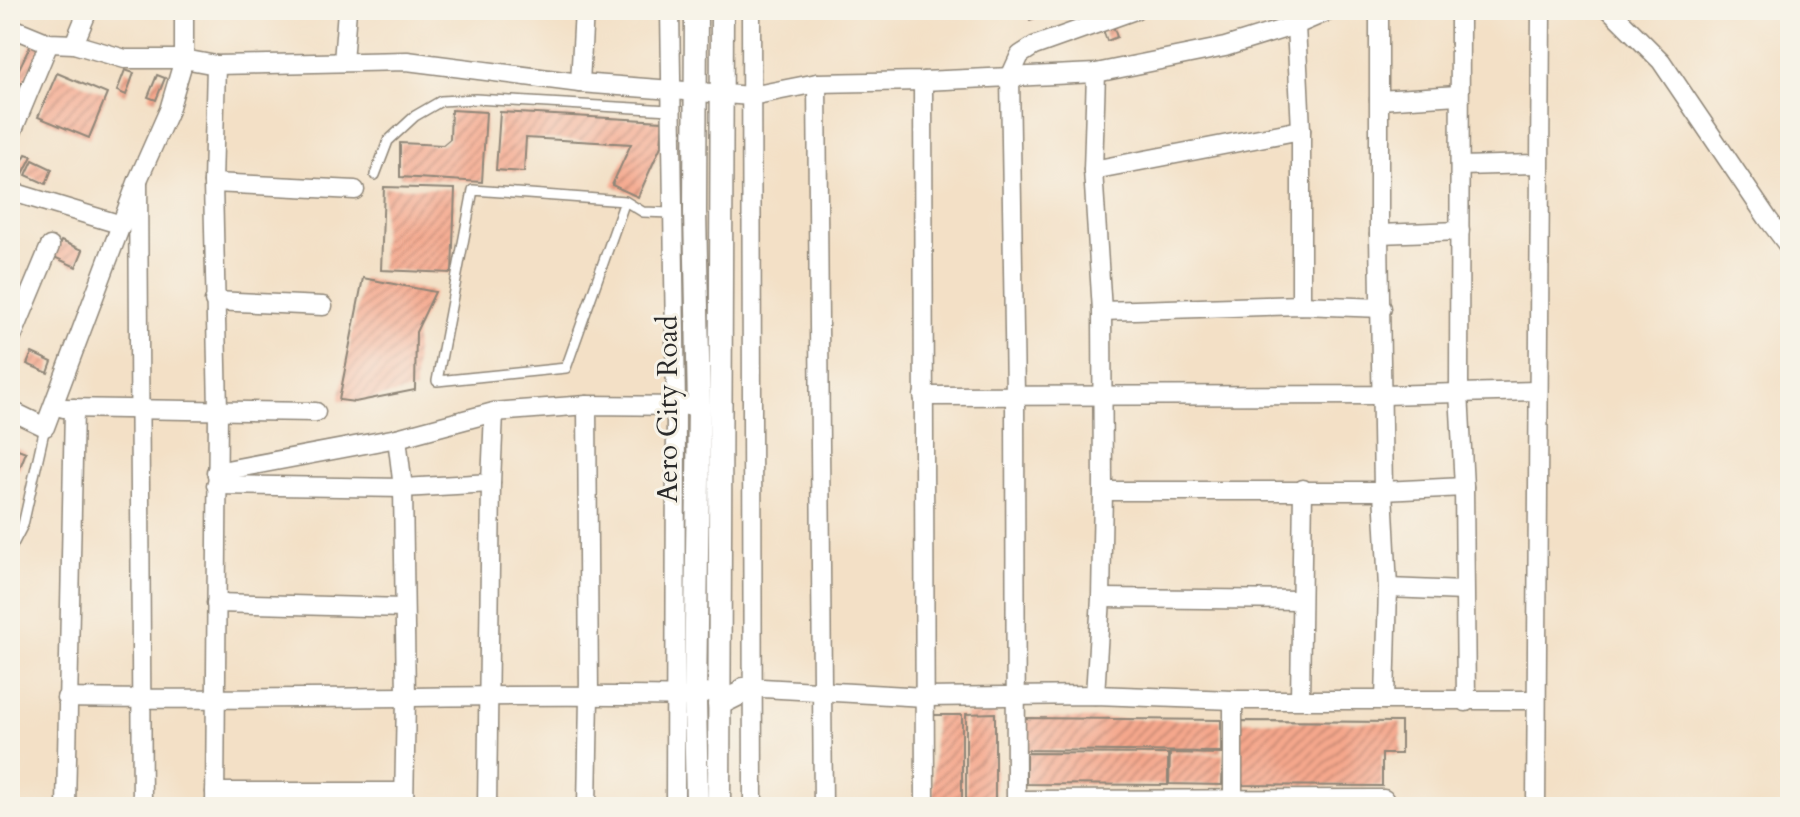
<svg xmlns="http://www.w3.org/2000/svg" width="1800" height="817" viewBox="0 0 1800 817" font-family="Cardo,serif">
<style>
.building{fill:url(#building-hatch)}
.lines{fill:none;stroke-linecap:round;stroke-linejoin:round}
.service-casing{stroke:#8f8678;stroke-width:12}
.minor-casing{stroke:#8f8678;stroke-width:21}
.tertiary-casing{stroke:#8f8678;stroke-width:25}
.service{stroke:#fff;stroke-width:9}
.minor{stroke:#fff;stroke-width:18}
.tertiary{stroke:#fff;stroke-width:22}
.labels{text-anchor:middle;stroke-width:6;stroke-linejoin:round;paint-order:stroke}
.street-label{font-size:28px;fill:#2b2b2b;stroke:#f7f3e8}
</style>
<defs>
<pattern id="building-hatch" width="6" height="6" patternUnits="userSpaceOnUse" patternTransform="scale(2)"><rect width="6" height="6" fill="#f5a78c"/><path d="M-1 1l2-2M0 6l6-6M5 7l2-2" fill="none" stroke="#c78873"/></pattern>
</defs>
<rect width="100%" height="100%" fill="#f7f3e8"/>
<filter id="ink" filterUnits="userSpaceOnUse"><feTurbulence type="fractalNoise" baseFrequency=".0125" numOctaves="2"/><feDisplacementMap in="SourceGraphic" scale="16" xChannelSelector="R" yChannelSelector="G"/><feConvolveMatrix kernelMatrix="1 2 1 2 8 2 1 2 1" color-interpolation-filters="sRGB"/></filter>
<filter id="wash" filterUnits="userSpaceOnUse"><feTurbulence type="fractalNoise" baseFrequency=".006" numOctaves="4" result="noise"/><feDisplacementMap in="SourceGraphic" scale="32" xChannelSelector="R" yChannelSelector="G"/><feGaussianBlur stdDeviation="1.8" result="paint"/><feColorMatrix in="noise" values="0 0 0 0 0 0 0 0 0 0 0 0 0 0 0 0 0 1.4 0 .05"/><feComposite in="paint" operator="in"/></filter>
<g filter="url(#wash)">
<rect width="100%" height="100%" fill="#f3e0c6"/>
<g id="blocks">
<!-- building -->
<g class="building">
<path d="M1026,10h20l2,3 -18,7z"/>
<path d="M1112,23l5,14 -10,4 -5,-14z"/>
<path d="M33,40l10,4 -20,40 -9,-5z"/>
<path d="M125,70l9,3 -8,22 -9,-4z"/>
<path d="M57,73l50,21 -18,44 -51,-21z"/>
<path d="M157,75l8,3 -9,22 -8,-3z"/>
<path d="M451,110l35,2 -4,70 -82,-5v-34l43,2 7,-6z"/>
<path d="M500,112l163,9 -2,25 -23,51 -26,-12 19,-41 -105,-6 -2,34 -28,-2z"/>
<path d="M26,154l6,2 -9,18 -6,-3z"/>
<path d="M33,160l19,9 -6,15 -20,-9z"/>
<path d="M384,187l71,2 -3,84 -71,-3z"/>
<path d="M61,241l22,9 -7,17 -22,-10z"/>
<path d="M363,278l72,14 -19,40 -1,58 -60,12 -16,-2z"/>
<path d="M32,353l20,9 -4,11 -21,-9z"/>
<path d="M10,446l16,6 -7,18 -9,-4z"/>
<path d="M995,713v94h-29v-93z"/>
<path d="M934,715h28v92h-29z"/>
<path d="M1025,718l196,2v32l-196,-2z"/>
<path d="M1241,721l160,1v32h-19v32l-142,-1z"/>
<path d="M1026,753l142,1v31l-142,-1z"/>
<path d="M1170,753l53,1 -1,31 -53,-1z"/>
</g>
</g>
</g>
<g filter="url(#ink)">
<use href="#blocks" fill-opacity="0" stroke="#8f8678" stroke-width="2"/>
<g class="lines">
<defs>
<g id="service">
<path d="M375,175l13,-34 27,-25 26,-15 34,-2 195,11"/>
<path d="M625,201l-59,167 -129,13 36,-191 152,11 18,11 28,1"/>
<path d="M10,550l13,-25 22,-98"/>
</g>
<g id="minor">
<path d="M670,10l6,395 -1,402"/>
<path d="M751,10l2,797"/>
<path d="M1379,10v224l4,257 5,97 -3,112"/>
<path d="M1460,10l-1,382 5,95 2,215"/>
<path d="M1610,10l51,51 107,158 22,29"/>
<path d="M1296,25l5,105v175"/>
<path d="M10,27l39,16 25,1 51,15h59l32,6 191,-4 173,22 171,13 66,-13 106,-2 173,-8 129,-26 71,-22 35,-15"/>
<path d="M74,44l14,-34"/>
<path d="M343,62l4,-52"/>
<path d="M923,81l2,726"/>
<path d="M580,83l4,-73"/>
<path d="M817,83l6,724"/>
<path d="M1379,100l79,-5"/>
<path d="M10,137l39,-94"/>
<path d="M1461,166l78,-2"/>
<path d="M1093,170l208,-40"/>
<path d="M138,180l4,627"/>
<path d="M213,183l142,7"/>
<path d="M10,188l6,5 106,32"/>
<path d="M1379,234l81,-3"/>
<path d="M214,301l109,5"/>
<path d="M1102,311l199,-6 81,3"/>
<path d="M10,342l40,-96"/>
<path d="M923,396l460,-1 154,-4"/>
<path d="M587,405l2,291 -2,111"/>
<path d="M63,408l253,4"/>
<path d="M10,410l35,17 93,-247 31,-70 15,-51v-49"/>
<path d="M397,438l6,50 3,209 -2,110"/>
<path d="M216,472l181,-34 97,-26 93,-7 97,1"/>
<path d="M216,485l187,3 88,-5"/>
<path d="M1103,491h280l81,-4"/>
<path d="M1388,588l76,3"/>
<path d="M1101,598l198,2"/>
<path d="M216,603l188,5"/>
<path d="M743,687l182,10 170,-2 138,5h303"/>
<path d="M1095,695l6,-97 2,-107 -1,-180 -9,-141 3,-97"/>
<path d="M66,698c210,4 420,-6 629,-1l11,-5"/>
<path d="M1300,699l3,-210"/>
<path d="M215,792h189"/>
<path d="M1016,800l368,-1"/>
<path d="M66,807l8,-399"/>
<path d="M215,807l3,-397 -5,-227 3,-118"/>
<path d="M487,807l4,-324 3,-71"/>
<path d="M1016,807l-1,-412 -5,-318 10,-22 14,-9 101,-36"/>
<path d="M1233,807v-107"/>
<path d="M1536,807l5,-797"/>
</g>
<g id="tertiary">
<path d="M696,10l-1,201 4,196 -4,290 2,110"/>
<path d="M719,704l34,-17"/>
<path d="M719,807l3,-797"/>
</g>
</defs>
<!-- service casing -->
<use href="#service" class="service-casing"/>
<!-- minor casing -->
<use href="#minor" class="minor-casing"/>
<!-- tertiary casing -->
<use href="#tertiary" class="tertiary-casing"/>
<!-- service -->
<use href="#service" class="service"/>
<!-- minor -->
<use href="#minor" class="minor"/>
<!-- tertiary -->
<use href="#tertiary" class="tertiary"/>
</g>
</g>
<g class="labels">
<!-- street labels -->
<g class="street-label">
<text transform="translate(667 409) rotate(-90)" y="10">Aero City Road</text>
</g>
</g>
<!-- margin -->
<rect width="1800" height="817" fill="none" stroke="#f7f3e8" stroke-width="40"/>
</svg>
